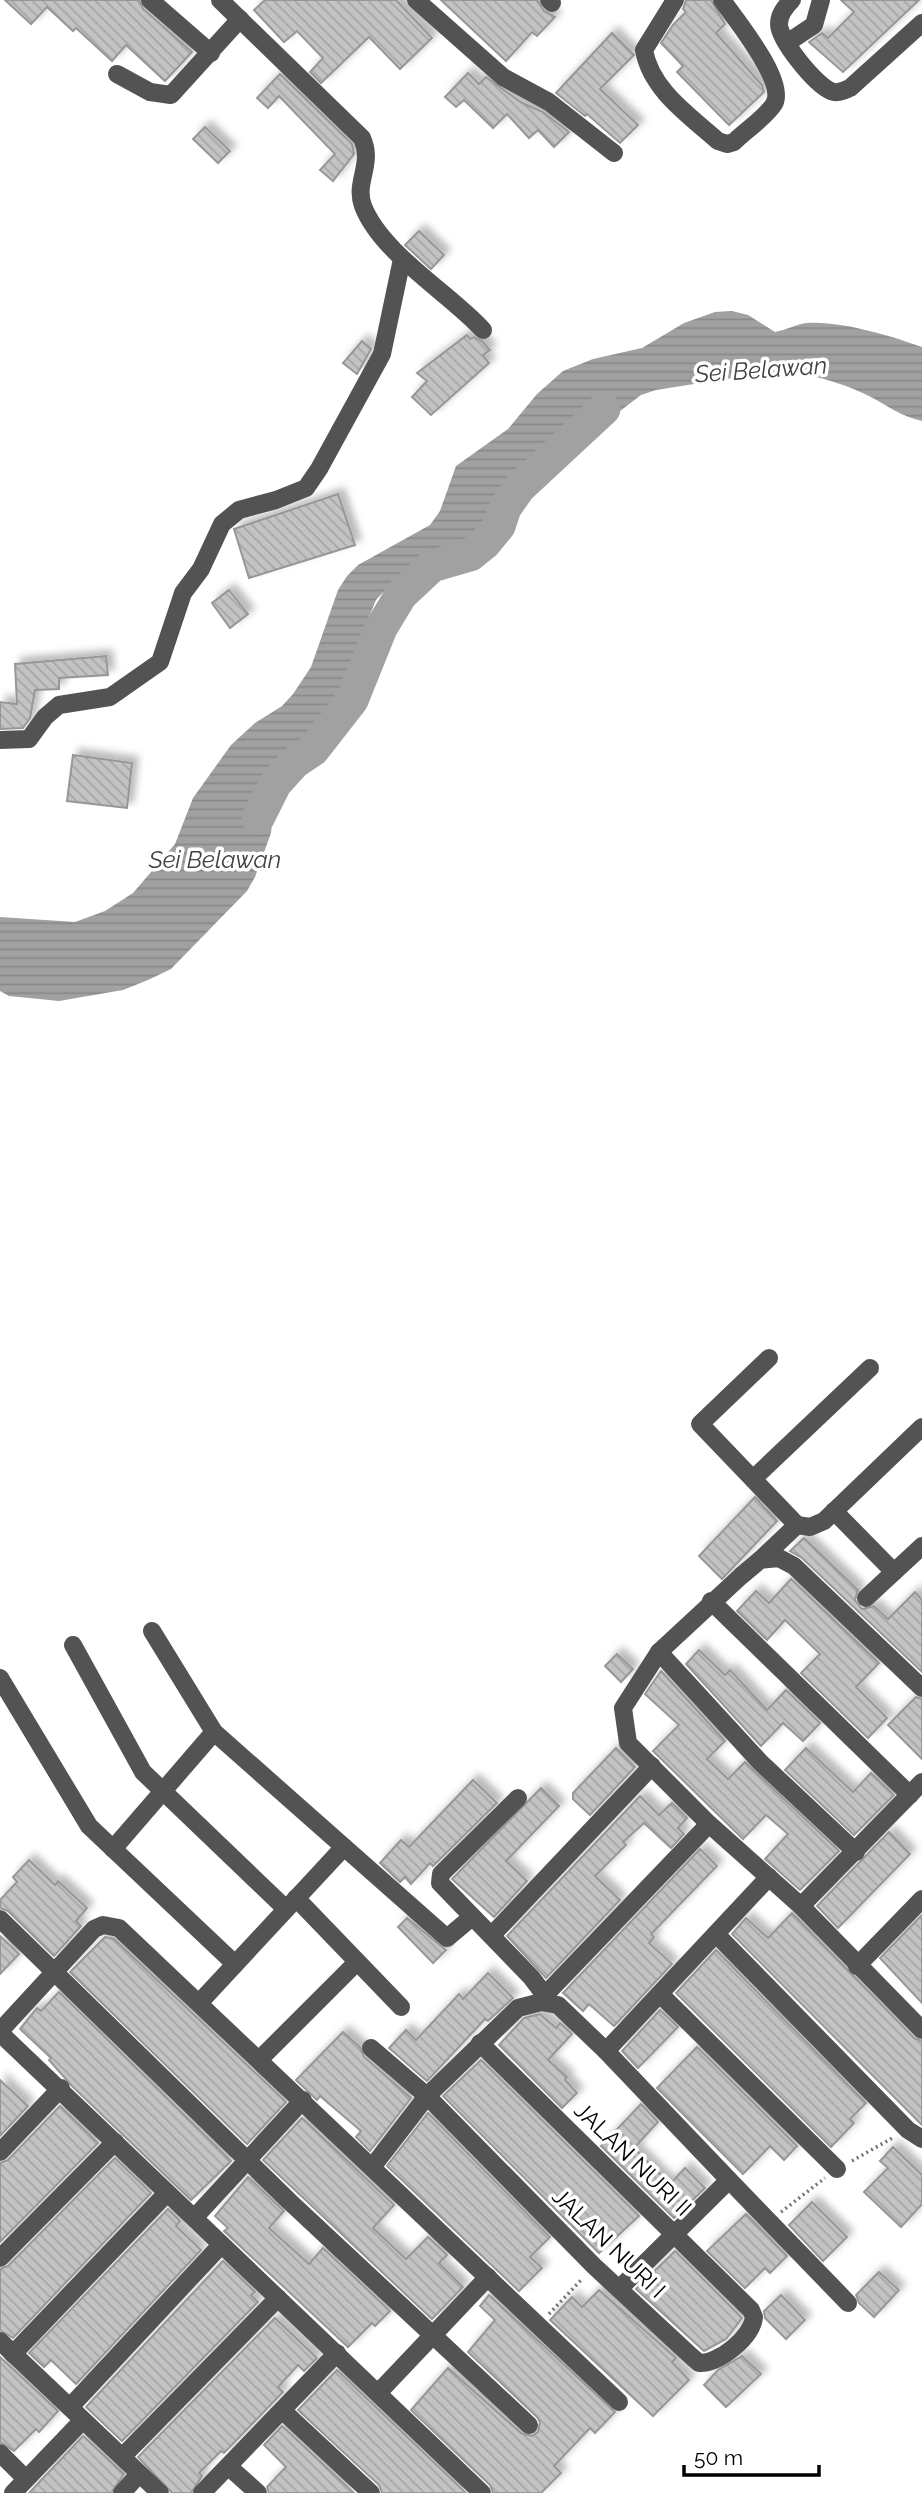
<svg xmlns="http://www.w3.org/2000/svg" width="922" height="2493" viewBox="0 0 922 2493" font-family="Raleway,sans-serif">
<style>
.water{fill:url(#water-rules)}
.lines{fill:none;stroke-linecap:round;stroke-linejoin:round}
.river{stroke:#a1a1a1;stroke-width:33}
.building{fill:url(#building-back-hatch);stroke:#979797;stroke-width:2;filter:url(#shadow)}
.path{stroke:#757575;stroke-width:3.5;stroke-dasharray:2 3.5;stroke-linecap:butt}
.minor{stroke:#535353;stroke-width:18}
.labels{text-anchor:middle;stroke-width:7;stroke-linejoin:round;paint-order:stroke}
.street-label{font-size:23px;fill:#000;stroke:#fff}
.water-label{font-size:24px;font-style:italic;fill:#424242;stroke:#fff}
</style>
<defs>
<pattern id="water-rules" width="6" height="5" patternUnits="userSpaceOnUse" patternTransform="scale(1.75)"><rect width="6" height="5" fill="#a1a1a1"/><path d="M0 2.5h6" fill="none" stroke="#898989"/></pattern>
<pattern id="building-back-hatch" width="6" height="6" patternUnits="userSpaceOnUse" patternTransform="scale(1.75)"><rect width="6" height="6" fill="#c3c3c3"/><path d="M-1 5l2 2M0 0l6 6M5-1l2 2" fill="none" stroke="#a6a6a6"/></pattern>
<filter id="shadow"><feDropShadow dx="6" dy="-6" stdDeviation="3.5" flood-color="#0004"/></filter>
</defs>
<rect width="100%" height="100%" fill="#fff"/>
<!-- water -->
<path class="water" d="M732,311l16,4 27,17c11,-2 22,-8 32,-9 31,-3 86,13 115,24v74c-20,-4 -37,-17 -55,-26 -29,-14 -64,-24 -97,-23l-114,18 -15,5 -51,39 -31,8 -58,54 -26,49 -13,9 -33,7 -14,6 -27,20 -12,13 -7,17 -1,33 -24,49 -68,86 -5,48 -16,44 -8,14 -76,78 -23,11 -25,10 -64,11 -50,-5 -9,-5v-74l75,5 30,-11 28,-18 42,-49 18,-46 38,-53 24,-22 27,-17 11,-12 18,-27 27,-77 9,-14 11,-11 72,-40 10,-14 16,-45 52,-37 29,-35 26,-23 30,-12 49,-11 42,-25 31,-11z"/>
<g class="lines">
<!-- river -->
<path class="river" d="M258,818l17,-34 20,-22 18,-12 39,-50 29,-72 20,-33 31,-29 38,-11 15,-12 14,-17 6,-18 14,-20 85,-79"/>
</g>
<!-- building -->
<g class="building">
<path d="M5,0h134l4,9 49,43 -27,29 -39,-36 -14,16 -36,-33 -3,3 -26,-24 -16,17z"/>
<path d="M265,0h131l36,38 -32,31 -31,-32 -48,46 -11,-11 13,-14 -26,-27 -13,11 -30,-32z"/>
<path d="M441,0h96l7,11 11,6 -18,19 -5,-4 -26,29z"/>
<path d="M686,0h25l14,24 -9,9 46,52 2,7 -35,33 -52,-53 6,-6 -22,-23 12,-18 13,-13 -3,-3z"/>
<path d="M841,0h78l-76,72 -34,-30 13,-9 6,5 26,-26z"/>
<path d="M612,33l22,22 -34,34 38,36 -18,18 -33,-29 -2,2 -29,-23z"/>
<path d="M468,73l11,11 7,-7 36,26 21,9 26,20 -15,15 -16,-17 -9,8 -22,-24 -14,14 -29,-28 -8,7 -11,-10z"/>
<path d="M280,74l72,70 2,10 -21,27 -13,-11 15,-16 -56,-58 -11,12 -11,-10z"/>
<path d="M205,127l25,24 -12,12 -25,-24z"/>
<path d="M419,231l25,24 -13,14 -26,-24z"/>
<path d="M467,335l3,4 4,-2 8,4 8,9 -7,5 6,8 -58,52 -19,-18 15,-16 -10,-8z"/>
<path d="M362,341l9,8 -14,25 -14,-11z"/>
<path d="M338,494l17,51 -106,33 -15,-49z"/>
<path d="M229,590l19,24 -18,14 -18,-25z"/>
<path d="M106,656l2,19 -49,3v11l-24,1 -5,28 -7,10 -23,1v-27l17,2 -2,-40z"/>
<path d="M73,755l59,8 -5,45 -60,-7z"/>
<path d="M755,1497l22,24 -55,58 -23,-23z"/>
<path d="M804,1538l54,52 -3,10 7,9 12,-3 14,13 27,-27 7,8v72l-120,-114 -12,-7z"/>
<path d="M791,1579l88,84 -23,24 31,31 -19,20 -67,-65 19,-19 -35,-34 -18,20 -30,-29 19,-20 13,12z"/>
<path d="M699,1650l26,25 5,-5 37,40 19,-20 34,33 -17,18 -20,-18 -22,23 -75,-82z"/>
<path d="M617,1654l16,15 -12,13 -16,-16z"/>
<path d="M661,1671l64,70 -18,18 21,20 17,-17 94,89 -39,39 -35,-31 23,-25 -22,-19 -23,24 -90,-88 26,-26 -34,-31z"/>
<path d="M916,1697l6,2v60l-34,-34z"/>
<path d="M616,1748l19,19 -45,48 -17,-16v-6z"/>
<path d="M806,1748l47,44 18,-19 23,22 -40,40 -69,-65z"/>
<path d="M473,1780l24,23 -64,63 -3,-3 -19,21 -6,-7 -5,5 -20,-19 21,-23 8,7z"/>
<path d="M541,1788l18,18 -53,55 21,20 -33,36 -42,-38z"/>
<path d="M640,1796l19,19 13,-12 15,15 -9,10 6,6 -13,14 -27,-25 -21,19 3,3 -31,31 25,24 -74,78 -39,-42z"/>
<path d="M889,1832l21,22 -72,74 -21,-22z"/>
<path d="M700,1849l17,17 -66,68 3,3 -5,6 23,21 -58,62 -25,-22 -6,7 -20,-18z"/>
<path d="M29,1860l26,25 3,-4 29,27 -11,13 5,5 -27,30 -46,-45 -8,-3v-8l17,-18 -4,-5z"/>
<path d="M792,1913l122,125 8,3v84l-190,-191 14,-16 22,20z"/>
<path d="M922,1915v88l-42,-45z"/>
<path d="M407,1918l39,32 -13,13 -35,-36z"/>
<path d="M0,1936l19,18 -19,20z"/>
<path d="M105,1937l9,2 172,163 -39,42 -177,-172z"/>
<path d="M716,1950l150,153 -16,16 4,4 -23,24 -155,-154z"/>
<path d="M488,1973l25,25 -25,23 -3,-2 -58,62 -38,-33 17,-18 10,10 43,-46 4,5z"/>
<path d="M59,1992l172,169 -40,39 -119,-114 -23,-26 2,-2 -31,-29 17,-21 4,3z"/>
<path d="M660,2010l18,17 -40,41 -16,-17z"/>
<path d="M540,2014l16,14 4,-5 12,11 -24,26 19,17 -2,3 12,13 -15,15 -63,-63 25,-27z"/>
<path d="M343,2032l17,15 4,10 47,41 -41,53 -14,-14 5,-6 -41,-35 -3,4 -21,-20z"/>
<path d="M697,2047l100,99 -13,14 -14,-14 -27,28 -86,-86z"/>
<path d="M481,2060l158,156 -40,37 -156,-157z"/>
<path d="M0,2080l28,26 -28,30z"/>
<path d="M641,2104l17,18 -24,26 36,36 15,-16 20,20 -31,30 -73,-72z"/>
<path d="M60,2106l38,37 -98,99v-79l8,-3z"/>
<path d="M428,2113l122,124 -20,20 12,11 -23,23 -132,-125z"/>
<path d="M302,2118l92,87 -21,23 33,31 22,-22 19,18 -8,8 24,24 -31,32 -169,-159z"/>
<path d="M893,2147l29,28v29l-21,23 -37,-35 24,-24 -8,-7z"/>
<path d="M115,2158l36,35 -138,145 -13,-8v-61l8,-3z"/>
<path d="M248,2177l36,34 -15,17 40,36 14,-16 67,63 -15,15 -3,-3 -24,24 -124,-116 4,-3 -13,-12z"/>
<path d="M812,2202l35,35 -24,24 -34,-36z"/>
<path d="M168,2209l12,12 -4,5 25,24 -125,134 -25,-24 -7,7 -15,-14z"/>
<path d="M746,2214l41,42 -17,17 -5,-5 -20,20 -38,-37z"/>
<path d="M675,2251l67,67 -16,21 -22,12 -68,-62z"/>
<path d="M223,2261l32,31 -4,3 7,7 -136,139 -36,-34z"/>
<path d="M879,2272l20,18 -25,27 -15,-14 -3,-8z"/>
<path d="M599,2290l77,68 -4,4 17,18 -36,36 -103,-96 22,-23 10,10z"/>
<path d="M489,2295l126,117 -20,21 -5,-5 -36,38 7,7 -20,20h-48l-3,-8 -79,-75 37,-42 73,65 11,3 6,-4 2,-10 -3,-5 -69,-65 27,-32 -15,-14z"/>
<path d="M781,2295l24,25 -19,19 -21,-21 -1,-7z"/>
<path d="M275,2318l42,40 -13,13 -6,-6 -20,22 5,5 -59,61 -3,-2 -22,22 3,3 -11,17h-19l-34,-36z"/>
<path d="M742,2356l19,18 -35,33 -22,-22 14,-15z"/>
<path d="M0,2357l58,54 -19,21 -3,-3 -22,22 -14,-9z"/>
<path d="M337,2370l129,123h-84l-3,-8 -81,-75z"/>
<path d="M282,2426l72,67h-85l-2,-6 19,-20 -22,-22z"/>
<path d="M83,2436l41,38 -13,19h-82z"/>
</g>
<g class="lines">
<!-- path -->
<g class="path">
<path d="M852,2161l42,-24"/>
<path d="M781,2212l44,-34"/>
<path d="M549,2314l33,-35"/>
</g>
<!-- minor -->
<g class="minor">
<path d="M150,0l61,53"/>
<path d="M220,0l142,138c12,26 -8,44 1,68 18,47 86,87 120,124"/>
<path d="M416,0l87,77 46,25 65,51"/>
<path d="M549,0l3,3"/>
<path d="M675,0l-31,50c7,40 45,65 74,91l9,3 7,-2c12,-12 31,-24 40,-38 13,-22 -38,-84 -52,-104"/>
<path d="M792,0c-7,7 -13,14 -13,24 0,16 39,65 55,68 5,1 11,-2 16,-4l72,-65"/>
<path d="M787,43l27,-18 7,-25"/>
<path d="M117,74l33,18 21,3 69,-76"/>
<path d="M0,740l29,-1 16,-22 14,-12 51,-8 50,-35 23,-69 18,-24 21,-45 17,-14 37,-10 30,-12 13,-19 63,-115 20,-95"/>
<path d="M753,1479l117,-111"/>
<path d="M834,1511l60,61 -28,26"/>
<path d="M797,1525l13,2 14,-6 98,-94"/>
<path d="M760,1560l37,-35 -97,-101 69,-66"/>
<path d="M894,1572l28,-26"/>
<path d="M711,1601l199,194"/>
<path d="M152,1631l62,101 130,115 -144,155"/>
<path d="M73,1645l70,127 143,137"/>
<path d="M659,1652l101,110 96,90"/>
<path d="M0,1678l89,148 146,138"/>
<path d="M922,1688l-128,-122 -15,-8 -19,2 -19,16 -82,76 -36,56 5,35 81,81 92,82 121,124"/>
<path d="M518,1798l-77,76 -1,9 91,94 19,25"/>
<path d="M344,1847l103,91 25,-21"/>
<path d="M113,1849l101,-117"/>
<path d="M296,1898l105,109"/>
<path d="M801,1906l121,-124"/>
<path d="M0,1919l289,282 240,224"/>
<path d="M492,1935l160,-169"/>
<path d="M717,1935l191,195 14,9"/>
<path d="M857,1966l65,-67"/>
<path d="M660,1994l177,175"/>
<path d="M545,1995l164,-171"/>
<path d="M0,2031l94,-102 9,-4 16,3 500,474"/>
<path d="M0,2033l482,460"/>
<path d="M371,2048l56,48 167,170 97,90 8,7c20,1 53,-26 55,-46l-3,-7 -271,-267"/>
<path d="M606,2051l123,129 -110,109"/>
<path d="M260,2059l97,-97"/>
<path d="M0,2152l61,-64"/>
<path d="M373,2166l54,-70 91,-88 23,-6 17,3 48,46 163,-174"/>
<path d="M729,2180l119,123"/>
<path d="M195,2217l108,-117"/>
<path d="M0,2258l115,-116"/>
<path d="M0,2341l160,152"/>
<path d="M13,2354l154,-161"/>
<path d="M378,2393l110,-116"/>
<path d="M70,2407l151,-162"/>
<path d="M283,2411l88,82"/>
<path d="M0,2453l26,26"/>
<path d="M123,2456l155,-158"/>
<path d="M229,2467l29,26"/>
<path d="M13,2493l69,-72"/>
<path d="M122,2493l17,-19"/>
<path d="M202,2493l135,-140"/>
</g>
</g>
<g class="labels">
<!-- street labels -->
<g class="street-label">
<text transform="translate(633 2159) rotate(44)" y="8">JALAN NURI II</text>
<text transform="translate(609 2243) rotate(44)" y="8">JALAN NURI I</text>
</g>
<!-- water labels -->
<g class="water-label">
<text transform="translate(761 370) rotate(-4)" y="8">Sei Belawan</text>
<text x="215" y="868">Sei Belawan</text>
</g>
</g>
<!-- scale -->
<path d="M684 2465v10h135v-10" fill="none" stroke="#000000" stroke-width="3.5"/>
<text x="694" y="2465" font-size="21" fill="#000000" stroke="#ffffff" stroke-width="5" paint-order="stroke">50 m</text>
</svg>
